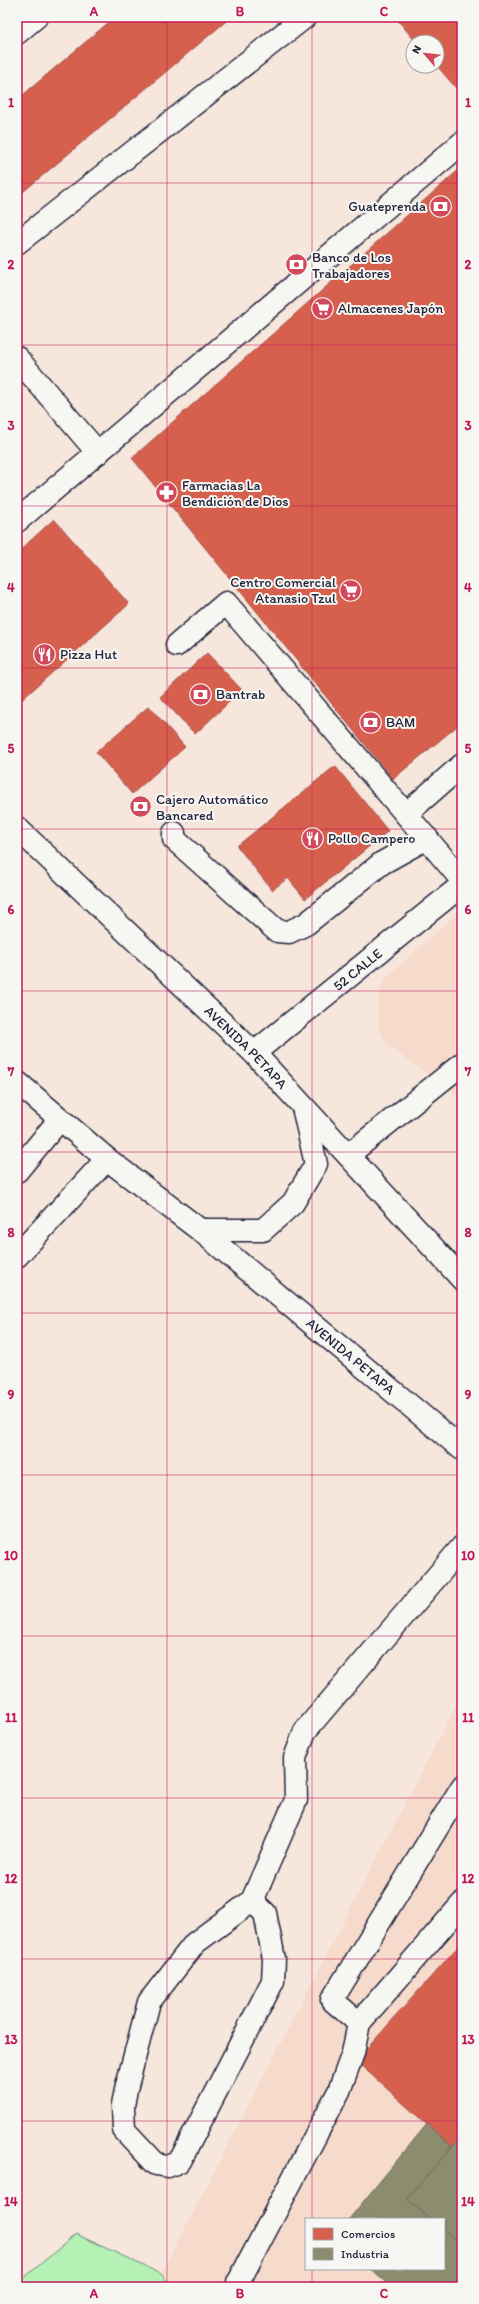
<svg xmlns="http://www.w3.org/2000/svg" width="479" height="2304" viewBox="0 0 479 2304" font-family="Itim,sans-serif">
<style>
.built{fill:#f6dbcc;fill-rule:evenodd}
.green{fill:#b5f0b4;stroke:#6c8978}
.shops{fill:#d6604d;stroke:#a04d48}
.industry{fill:#8c8c6e;stroke:#6c6c5f}
.lines{fill:none;stroke-linecap:round;stroke-linejoin:round}
.minor-casing{stroke:#22223b;stroke-width:25}
.major-casing{stroke:#22223b;stroke-width:25}
.minor{stroke:#f6f6f2;stroke-width:22}
.major{stroke:#f6f6f2;stroke-width:22}
.grid{fill:none;stroke:#c2185b;stroke-width:1;stroke-opacity:0.55}
.labels{text-anchor:middle;stroke-width:4;stroke-linejoin:round;paint-order:stroke}
.poi-label{font-size:14px;fill:#22223b;stroke:#f6f6f2;text-anchor:start}
.street-label{font-size:14px;fill:#22223b;stroke:#f6f6f2}
.neatline{fill:none;stroke:#c2185b;stroke-width:1.5}
.grid-label{font-size:13px;text-anchor:middle;font-weight:bold;fill:#c2185b}
</style>
<rect width="100%" height="100%" fill="#f6e6dc"/>
<filter id="ink" filterUnits="userSpaceOnUse"><feTurbulence type="fractalNoise" baseFrequency=".025" numOctaves="2"/><feDisplacementMap in="SourceGraphic" scale="8" xChannelSelector="R" yChannelSelector="G"/><feConvolveMatrix kernelMatrix="1 2 1 2 8 2 1 2 1" color-interpolation-filters="sRGB"/></filter>
<g filter="url(#ink)">
<!-- built -->
<g class="built">
<path d="M462,909v190l-75,-54 -8,-17 -2,-16 3,-22 7,-13z"/>
<path d="M462,1694v593h-289l-12,-13zM306,2219h138v50h-138z"/>
</g>
<!-- green -->
<path class="green" d="M76,2234l85,40 12,13h-156v-3z"/>
<!-- shops -->
<g class="shops">
<path d="M115,17h116l-214,180v-97z"/>
<path d="M395,17h67v78l-25,-29v-24h-21z"/>
<path d="M462,167v555l-69,57 -261,-321z"/>
<path d="M54,519l75,85 -112,100v-151z"/>
<path d="M207,653l35,37 -47,44 -35,-37z"/>
<path d="M149,706l36,41 -53,47 -36,-42z"/>
<path d="M335,766l53,65 -83,68 -17,-21 -16,12 -35,-44z"/>
<path d="M462,1942v193l-10,12 -96,-86z"/>
</g>
<!-- industry -->
<g class="industry">
<path d="M427,2124l25,23 -45,52 24,20h-82z"/>
<path d="M462,2135v111l-18,-16v-11h-13l-24,-20z"/>
<path d="M444,2230l18,16v41h-71l-21,-18h74z"/>
</g>
<g class="lines">
<defs>
<g id="minor">
<path d="M17,33l19,-16"/>
<path d="M17,243l288,-226"/>
<path d="M17,358l81,95"/>
<path d="M17,521l445,-378"/>
<path d="M177,645l49,-42 236,277"/>
<path d="M406,814l56,-49"/>
<path d="M174,833v6l103,92 12,1 17,-8 76,-61 45,-25"/>
<path id="s1" d="M254,1053l208,-168"/>
<path d="M348,1155l114,-91"/>
<path d="M17,1171l43,-52"/>
<path d="M17,1256l90,-97"/>
<path d="M462,1787l-130,213 27,23 103,-119"/>
<path d="M252,1901l13,12 9,46 -1,22 -93,180 -12,5 -12,-2 -32,-34 -1,-24 3,-17 23,-87 46,-59 57,-42 44,-101 -1,-42 10,-27 157,-184"/>
<path d="M238,2283l101,-192 14,-38 6,-30"/>
</g>
<g id="major">
<path id="s2" d="M17,828l237,225 208,226"/>
<path id="s3" d="M17,1082l90,77 93,71 262,219"/>
<path d="M200,1230h63l30,-27 23,-39 -13,-57"/>
</g>
</defs>
<!-- minor casing -->
<use href="#minor" class="minor-casing"/>
<!-- major casing -->
<use href="#major" class="major-casing"/>
<!-- minor -->
<use href="#minor" class="minor"/>
<!-- major -->
<use href="#major" class="major"/>
</g>
</g>
<!-- grid -->
<path class="grid" d="M167,17v2270M312,17v2202M17,183h445M17,345h445M17,506h445M17,668h445M17,829h445M17,991h445M17,1152h445M17,1313h445M17,1475h445M17,1636h445M17,1798h445M17,1959h445M17,2121h445M312,2269v18"/>
<!-- icons -->
<defs>
<symbol id="bank-disc" viewBox="-11 -11 22 22"><circle r="9.5" fill="#d1495b" stroke="#f6f6f2"/><path d="M-6-4H6V4H-6ZM0-2.3a2.3 2.3 0 1 0 0 4.6a2.3 2.3 0 1 0 0-4.6Z" fill="#fff"/></symbol>
<symbol id="supermarket-disc" viewBox="-11 -11 22 22"><circle r="9.5" fill="#d1495b" stroke="#f6f6f2"/><path d="M-6-5.5h2.5l.6 2H6L4.5 2H-2.5L-4.4-4H-6ZM-1.5 3.2a1.3 1.3 0 1 0 .1 0ZM3 3.2a1.3 1.3 0 1 0 .1 0Z" fill="#fff"/></symbol>
<symbol id="pharmacy-disc" viewBox="-11 -11 22 22"><circle r="9.5" fill="#d1495b" stroke="#f6f6f2"/><path d="M-2-6h4v4h4v4h-4v4h-4v-4h-4v-4h4Z" fill="#fff"/></symbol>
<symbol id="restaurant-disc" viewBox="-11 -11 22 22"><circle r="9.5" fill="#d1495b" stroke="#f6f6f2"/><path d="M-5-6h1v4h1v-4h1v4h1v-4h1v5L-1.5 .5V6h-2V.5L-5-1ZM5-6V6H3V1.5H1.5Q1.5-4 5-6Z" fill="#fff"/></symbol>
</defs>
<g fill-rule="evenodd">
<use href="#bank-disc" x="428" y="194" width="25" height="25"/>
<use href="#bank-disc" x="284" y="252" width="25" height="25"/>
<use href="#supermarket-disc" x="310" y="296" width="25" height="25"/>
<use href="#pharmacy-disc" x="154" y="480" width="25" height="25"/>
<use href="#supermarket-disc" x="338" y="578" width="25" height="25"/>
<use href="#restaurant-disc" x="32" y="642" width="25" height="25"/>
<use href="#bank-disc" x="188" y="682" width="25" height="25"/>
<use href="#bank-disc" x="358" y="710" width="25" height="25"/>
<use href="#bank-disc" x="128" y="794" width="25" height="25"/>
<use href="#restaurant-disc" x="300" y="826" width="25" height="25"/>
</g>
<g class="labels">
<!-- poi labels -->
<g class="poi-label">
<text x="426" y="211" text-anchor="end">Guateprenda</text>
<text x="312" y="262">Banco de Los<tspan x="312" dy="16">Trabajadores</tspan></text>
<text x="338" y="313">Almacenes Japón</text>
<text x="182" y="490">Farmacias La<tspan x="182" dy="16">Bendición de Dios</tspan></text>
<text x="336" y="587" text-anchor="end">Centro Comercial<tspan x="336" dy="16">Atanasio Tzul</tspan></text>
<text x="60" y="659">Pizza Hut</text>
<text x="216" y="699">Bantrab</text>
<text x="386" y="727">BAM</text>
<text x="156" y="804">Cajero Automático<tspan x="156" dy="16">Bancared</tspan></text>
<text x="328" y="843">Pollo Campero</text>
</g>
<!-- street labels -->
<g class="street-label">
<text dy="5" stroke="none"><textPath href="#s1" startOffset="133">52 CALLE</textPath></text>
<text dy="5" stroke="none"><textPath href="#s2" startOffset="317">AVENIDA PETAPA</textPath></text>
<text dy="5" stroke="none"><textPath href="#s3" startOffset="432">AVENIDA PETAPA</textPath></text>
</g>
</g>
<!-- margin -->
<rect width="479" height="2304" fill="none" stroke="#f6f6f2" stroke-width="44"/>
<!-- legend -->
<rect x="305" y="2218" width="140" height="52" fill="#f6f6f2" stroke="#a1a1a9"/>
<rect x="313" y="2228" width="20" height="12" fill="#d6604d" stroke="#a1a1a9"/>
<text x="341" y="2238" font-size="12" fill="#22223b">Comercios</text>
<rect x="313" y="2248" width="20" height="12" fill="#8c8c6e" stroke="#a1a1a9"/>
<text x="341" y="2258" font-size="12" fill="#22223b">Industria</text>
<!-- north arrow -->
<g transform="translate(425 54) rotate(298)"><circle r="19" fill="#f6f6f2" stroke="#a1a1a9"/>
<path d="M0-3L7 15L0 10L-7 15Z" fill="#d1495b"/>
<text y="-6" font-size="11" font-weight="bold" text-anchor="middle" fill="#22223b">N</text>
</g>
<rect x="22" y="22" width="435" height="2260" class="neatline"/>
<g class="grid-label">
<text x="94" y="16">A</text>
<text x="240" y="16">B</text>
<text x="384" y="16">C</text>
<text x="11" y="107">1</text>
<text x="468" y="107">1</text>
<text x="11" y="269">2</text>
<text x="468" y="269">2</text>
<text x="11" y="430">3</text>
<text x="468" y="430">3</text>
<text x="11" y="592">4</text>
<text x="468" y="592">4</text>
<text x="11" y="753">5</text>
<text x="468" y="753">5</text>
<text x="11" y="914">6</text>
<text x="468" y="914">6</text>
<text x="11" y="1076">7</text>
<text x="468" y="1076">7</text>
<text x="11" y="1237">8</text>
<text x="468" y="1237">8</text>
<text x="11" y="1399">9</text>
<text x="468" y="1399">9</text>
<text x="11" y="1560">10</text>
<text x="468" y="1560">10</text>
<text x="11" y="1722">11</text>
<text x="468" y="1722">11</text>
<text x="11" y="1883">12</text>
<text x="468" y="1883">12</text>
<text x="11" y="2044">13</text>
<text x="468" y="2044">13</text>
<text x="11" y="2206">14</text>
<text x="468" y="2206">14</text>
<text x="94" y="2298">A</text>
<text x="240" y="2298">B</text>
<text x="384" y="2298">C</text>
</g>
</svg>
